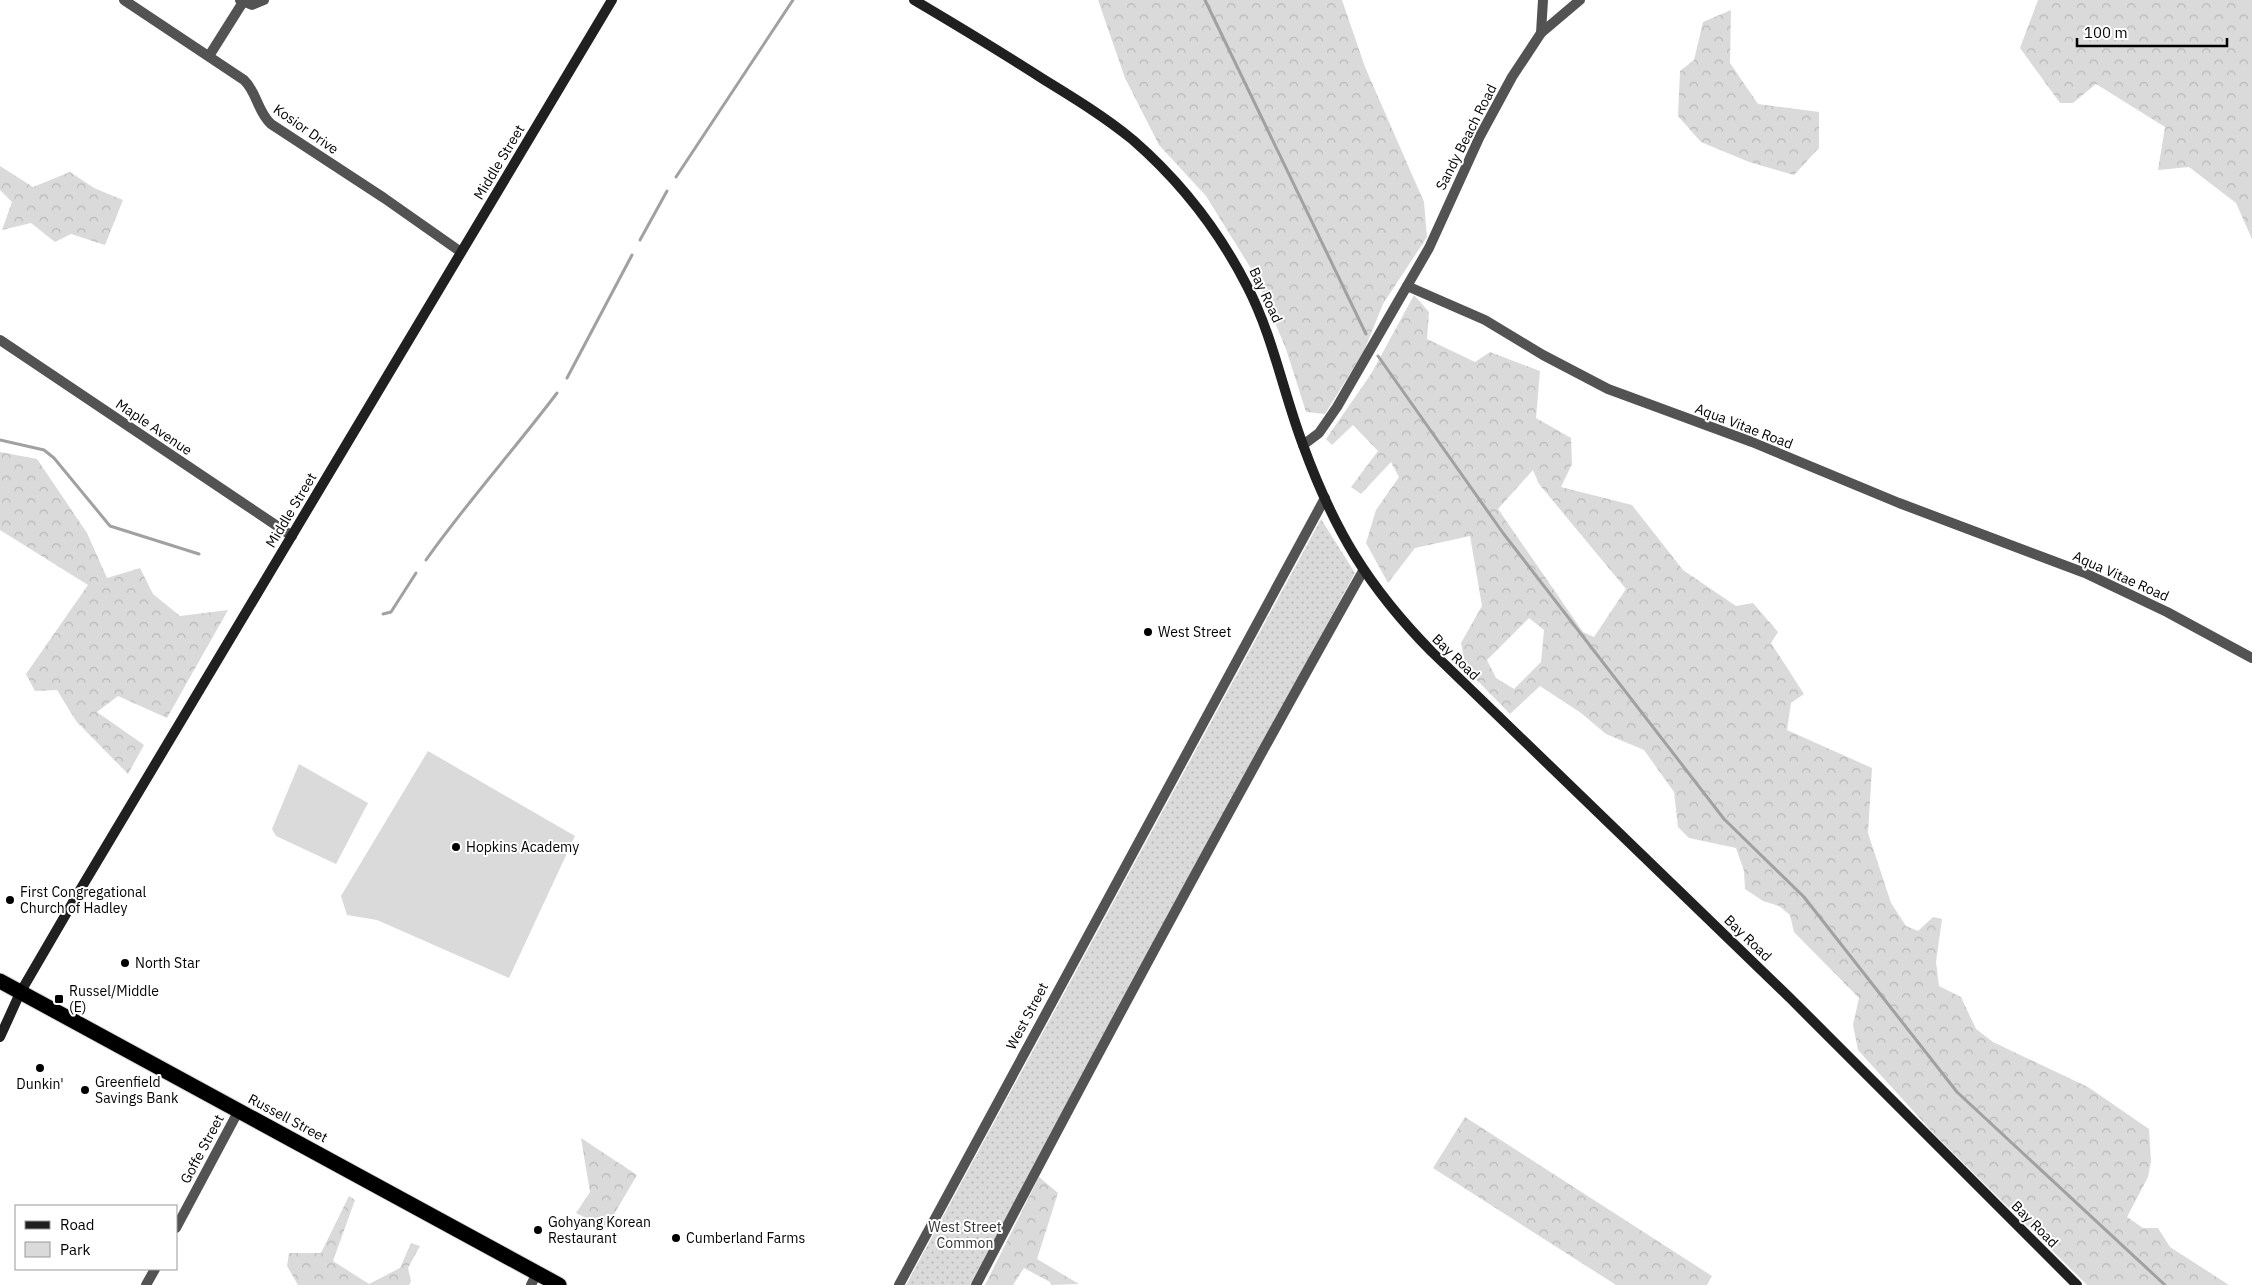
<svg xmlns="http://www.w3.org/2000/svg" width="2252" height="1285" viewBox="0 0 2252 1285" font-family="'IBM Plex Sans',sans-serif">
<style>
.green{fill:url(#green-dots)}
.forest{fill:url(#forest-crowns);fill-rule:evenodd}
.pitch{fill:#dadada}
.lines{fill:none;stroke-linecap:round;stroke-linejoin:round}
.stream{stroke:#a1a1a1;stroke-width:3}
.highway-casing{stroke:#dbdbdb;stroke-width:17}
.street{stroke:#535353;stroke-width:10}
.secondary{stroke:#202020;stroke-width:10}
.highway{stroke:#000;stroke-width:15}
.poi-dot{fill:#000;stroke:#fff;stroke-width:2}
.labels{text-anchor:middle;stroke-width:4;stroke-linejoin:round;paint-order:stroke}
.street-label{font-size:14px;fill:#000;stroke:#fff}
.poi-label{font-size:14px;fill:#000;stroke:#fff;text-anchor:start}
.park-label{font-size:14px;fill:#313131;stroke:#fff}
</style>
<defs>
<pattern id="green-dots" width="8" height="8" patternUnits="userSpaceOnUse" patternTransform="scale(1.25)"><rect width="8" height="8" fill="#dadada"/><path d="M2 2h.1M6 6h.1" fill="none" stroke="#b9b9b9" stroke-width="1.8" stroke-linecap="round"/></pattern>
<pattern id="forest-crowns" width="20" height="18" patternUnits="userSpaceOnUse" patternTransform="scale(1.25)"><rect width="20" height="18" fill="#dadada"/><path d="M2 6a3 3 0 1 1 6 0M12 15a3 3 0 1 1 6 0" fill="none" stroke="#b9b9b9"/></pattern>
</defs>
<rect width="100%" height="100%" fill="#fff"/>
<!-- green -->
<path class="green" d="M1321,519l34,54 -385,712h-64z"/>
<!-- forest -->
<g class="forest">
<path d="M1098,0h244l23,67 59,135 3,35 -44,67 -19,47 -39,63 -19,-2 -20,-63 -31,-74 -49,-79 -47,-51 -34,-67z"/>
<path d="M2038,0h214v239l-16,-36 -47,-36 -31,3 7,-43 -69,-43 -23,19h-13l-40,-55z"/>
<path d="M1731,10l-1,53 28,41 61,8v36l-25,27 -45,-13 -48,-20 -23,-26 2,-45 14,-11 9,-38z"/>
<path d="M0,166l33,21 37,-15 24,16 29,12 -18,45 -34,-11 -16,8 -24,-19 -29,7 10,-28 -12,-12z"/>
<path d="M1414,295l15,17 -2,27 48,23 15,-10 50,19 -4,47 35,20 1,26 -11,23 71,18 51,65 53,36 17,-3 25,29 -7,11 33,51 -13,9 -4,27 85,38 -4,65 23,70 15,23 12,5 15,-14 9,2 -6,43 3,24 22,11 15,32 17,13 95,45 61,42 2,32 -3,16 -21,40 16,11h15l12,19 59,38h-142l-152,-150 -77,-85 -5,-25 6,-27 -65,-66 -4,-17 -11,-9 -16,-5 -18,-12 -1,-18 -8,-23 -47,-10 -11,-11 -4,-35 -30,-42 -38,-16 -25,-21 -41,-27 -30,28 -44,-45 -5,-26 21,-37 -12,-70 -55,12 -27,35 -22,-40 10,-33 23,-33 -8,-15 -30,32 -10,-7 27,-36 -25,-26 -21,20 -6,-6 45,-65zM1533,470l6,14 87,105 -32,48 -11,-5 -85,-123zM1529,618l15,12 -3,32 -27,27 -18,-11 -9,-18z"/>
<path d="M0,452l37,7 50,74 20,45 33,-10 13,26 27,22 48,-6 -61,108 -49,-22 -21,16 47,33 -16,29 -52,-53 -19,-31 -22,1 -9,-17 62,-89 -88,-55z"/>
<path d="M1465,1117l247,159 -5,9h-91l-183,-117z"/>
<path d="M581,1138l56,37 -31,53 -30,-15 14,-21z"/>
<path d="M1039,1177l19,16 -21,66 42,25 -28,1 -1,-3 -26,-14 -11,17h-28z"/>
<path d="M349,1196l6,4 -22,61 36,23 31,-16 11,-25 9,3 -12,22 3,13 -2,4h-111l-11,-19 2,-13h32z"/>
</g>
<!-- pitch -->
<g class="pitch">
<path d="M428,751l147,85 -66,142 -132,-58 -30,-5 -6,-19z"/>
<path d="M299,764l69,39 -32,61 -60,-28 -4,-7z"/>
</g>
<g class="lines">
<!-- stream -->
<g class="stream">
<path d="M1205,0l161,334"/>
<path d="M676,177l117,-177"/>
<path d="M640,240l27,-49"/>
<path d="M1378,356l125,177 221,286 80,78 153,195 208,193"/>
<path d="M567,378l65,-123"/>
<path d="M0,440l44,10 10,8 56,68 89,28"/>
<path d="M426,560c41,-58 88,-110 131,-167"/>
<path d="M383,614l8,-2 25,-39"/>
</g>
<defs>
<path id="highway" d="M0,981l559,304"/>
</defs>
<!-- highway casing -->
<use href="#highway" class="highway-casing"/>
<!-- street -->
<g class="street">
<path d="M124,0l120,80c13,12 13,31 27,44l113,74 77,54"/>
<path d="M240,0l12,5 12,-5"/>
<path d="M1541,33l39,-33"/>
<path d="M209,56l34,-54"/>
<path d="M1407,286l22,-38 51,-112 32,-59 29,-44 2,-33"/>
<path d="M0,340l292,196"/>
<path d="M1303,445l16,-12 18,-26 70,-121 78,34 58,35 65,34 144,53 147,61 186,70 82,39 85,46"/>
<path d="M176,1228l63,-118"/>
<path d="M146,1285l9,-16"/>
<path d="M531,1285l6,-12"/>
<path d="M899,1285l426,-787"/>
<path d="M976,1285c126,-240 254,-478 387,-714"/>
</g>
<!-- secondary -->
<g class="secondary">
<path d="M914,0c44,26 87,52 129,79 31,19 62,38 90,61 47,41 86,91 114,146 26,50 36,106 56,159 31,85 65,142 129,207l358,346 287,287"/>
<path d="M0,1037l20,-44 60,-103 532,-890"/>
</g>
<!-- highway -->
<use href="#highway" class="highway"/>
</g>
<!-- markers -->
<g class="poi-dot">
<circle cx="1148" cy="632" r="5"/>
<circle cx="456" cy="847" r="5"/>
<circle cx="10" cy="900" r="5"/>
<circle cx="125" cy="963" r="5"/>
<rect x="54" y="994" width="10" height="10" rx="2.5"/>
<circle cx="40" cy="1068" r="5"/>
<circle cx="85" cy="1090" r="5"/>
<circle cx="538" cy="1230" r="5"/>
<circle cx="676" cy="1238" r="5"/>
</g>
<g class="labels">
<!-- street labels -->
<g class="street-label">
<text transform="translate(306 129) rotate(35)" y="5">Kosior Drive</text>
<text transform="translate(1466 137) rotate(-63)" y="5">Sandy Beach Road</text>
<text transform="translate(499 162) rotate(-59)" y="5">Middle Street</text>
<text transform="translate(1266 295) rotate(65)" y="5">Bay Road</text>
<text transform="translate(1744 426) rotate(21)" y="5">Aqua Vitae Road</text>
<text transform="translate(154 427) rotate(34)" y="5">Maple Avenue</text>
<text transform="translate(291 510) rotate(-59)" y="5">Middle Street</text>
<text transform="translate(2121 576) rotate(24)" y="5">Aqua Vitae Road</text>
<text transform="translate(1456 657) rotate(44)" y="5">Bay Road</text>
<text transform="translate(1748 938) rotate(44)" y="5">Bay Road</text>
<text transform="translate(1027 1016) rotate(-62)" y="5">West Street</text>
<text transform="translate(288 1118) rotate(28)" y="5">Russell Street</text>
<text transform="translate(202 1149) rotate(-62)" y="5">Goffe Street</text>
<text transform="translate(2035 1224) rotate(45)" y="5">Bay Road</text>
</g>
<!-- poi labels -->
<g class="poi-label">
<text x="1158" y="637">West Street</text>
<text x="466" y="852">Hopkins Academy</text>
<text x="20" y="897">First Congregational<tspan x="20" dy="16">Church of Hadley</tspan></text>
<text x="135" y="968">North Star</text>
<text x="69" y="996">Russel/Middle<tspan x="69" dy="16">(E)</tspan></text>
<text x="95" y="1087">Greenfield<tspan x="95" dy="16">Savings Bank</tspan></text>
<text x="40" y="1089" text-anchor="middle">Dunkin'</text>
<text x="548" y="1227">Gohyang Korean<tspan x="548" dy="16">Restaurant</tspan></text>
<text x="686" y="1243">Cumberland Farms</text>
</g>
<!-- park labels -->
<g class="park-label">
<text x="965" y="1232">West Street<tspan x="965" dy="16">Common</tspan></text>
</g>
</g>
<!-- legend -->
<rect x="15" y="1205" width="162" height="65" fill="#ffffff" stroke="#999999"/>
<rect x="25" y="1221" width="25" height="8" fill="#202020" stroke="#999999"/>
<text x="60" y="1230" font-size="15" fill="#000000">Road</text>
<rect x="25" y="1242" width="25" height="15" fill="#dadada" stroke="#999999"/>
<text x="60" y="1255" font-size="15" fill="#000000">Park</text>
<!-- scale -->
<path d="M2077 38v8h150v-8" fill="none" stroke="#000000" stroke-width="2.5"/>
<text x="2084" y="38" font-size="15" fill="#000000" stroke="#ffffff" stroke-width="4" paint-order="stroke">100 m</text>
</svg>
